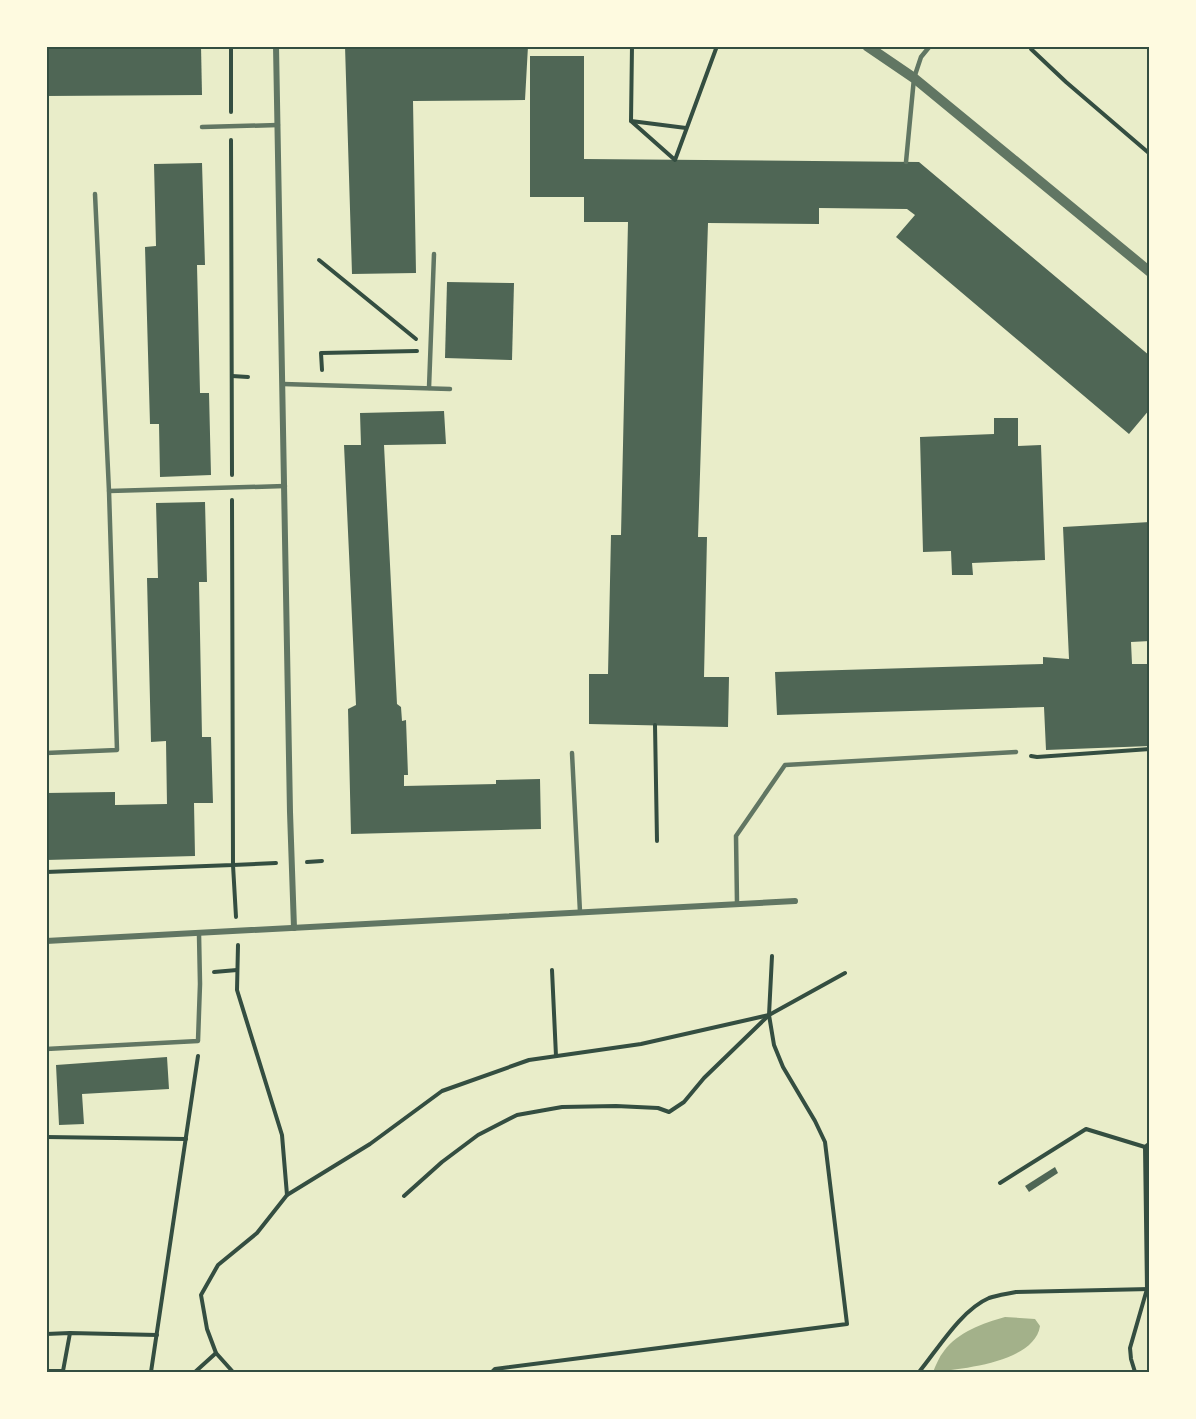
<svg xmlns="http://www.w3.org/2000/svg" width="1196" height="1419" viewBox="0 0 1196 1419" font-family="Mulish,sans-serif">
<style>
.water{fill:#a3b18a}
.building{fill:#4f6655}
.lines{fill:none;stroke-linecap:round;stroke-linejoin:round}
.path{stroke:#344e41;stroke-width:4}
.service{stroke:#617663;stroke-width:4.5}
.minor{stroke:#617663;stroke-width:6}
.tertiary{stroke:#617663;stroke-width:10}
.neatline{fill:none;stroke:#344e41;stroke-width:2}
</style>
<rect width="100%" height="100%" fill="#e9edc9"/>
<!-- water -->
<path class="water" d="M1005,1317l30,2 5,7c-5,36 -78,43 -107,46 3,-7 6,-15 11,-21 14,-19 39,-28 61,-34z"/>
<!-- building -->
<g class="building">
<path d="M46,46h155l1,49 -156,1z"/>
<path d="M345,46h183l-3,54 -112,1 3,172 -64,1z"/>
<path d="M530,56h54v103l335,3 231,194v53l-21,25 -233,-197 19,-22 -8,-6 -88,-1v16l-111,-1 -10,314h9l-3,140h25l-1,50 -139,-3v-50h19l3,-139h10l7,-313h-44v-25h-54z"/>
<path d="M202,163l3,102h-8l3,128h9l2,82 -51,2 -1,-53h-9l-5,-177 11,-1 -2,-82z"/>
<path d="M447,282l67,1 -2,77 -67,-2z"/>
<path d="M444,411l2,33 -62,1 13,259 4,3 1,14 4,-1 2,55h-4v11l92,-2v-4l44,-1 1,50 -190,5 -3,-125 8,-4 -12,-260h17l-1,-32z"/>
<path d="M994,418h24v28l23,-1 4,115 -73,3 1,12h-21l-1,-24 -28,1 -3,-115 74,-3z"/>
<path d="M205,502l2,80h-8l3,155h9l2,66h-19l1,53 -149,4v-67l69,-1v13l52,-1 -1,-63 -15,1 -4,-164h11l-2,-75z"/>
<path d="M1150,522v119l-19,1 1,22h18v82l-104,4 -2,-43 -267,8 -2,-43 268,-8v-7l26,2 -6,-132z"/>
<path d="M167,1057l2,32 -87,5 2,30 -25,1 -3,-60z"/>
<path d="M1055,1167l3,6 -29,19 -4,-6z"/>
</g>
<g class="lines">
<!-- path -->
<g class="path">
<path d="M231,46v66"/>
<path d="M632,46l-1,75 44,39 42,-114"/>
<path d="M1031,46v3l35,33 84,72"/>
<path d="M631,121l55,7"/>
<path d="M231,140l1,335"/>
<path d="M319,260l97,79"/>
<path d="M322,370l-1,-17 96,-2"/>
<path d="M232,376l16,1"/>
<path d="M655,725l2,116"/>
<path d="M1031,756l6,1 113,-8"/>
<path d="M307,862l15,-1"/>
<path d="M46,872l187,-7 -1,-365"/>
<path d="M236,917l-3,-52 43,-2"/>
<path d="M552,970l4,86"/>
<path d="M214,972l23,-2"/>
<path d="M46,1137l140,2"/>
<path d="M1000,1183l86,-54 59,18h5"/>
<path d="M287,1195l83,-51 72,-53 87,-31 112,-16 128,-29"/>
<path d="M404,1196l38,-34 36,-27 39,-20 45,-8 54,-1 42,2 11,4 15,-10 20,-24 65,-63 76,-42"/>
<path d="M46,1334l24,-1 87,2"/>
<path d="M46,1371h17"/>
<path d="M63,1371l7,-38"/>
<path d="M151,1372l47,-316"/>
<path d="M195,1372l21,-19"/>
<path d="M233,1372l-17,-19 -9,-24 -6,-34 17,-30 39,-32 30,-38 -5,-60 -45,-145 1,-45"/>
<path d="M492,1372l3,-3 352,-45 -22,-182 -10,-21 -32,-54 -9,-22 -5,-30 3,-59"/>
<path d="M919,1372c19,-23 42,-62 70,-74 9,-3 18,-4 27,-6l134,-3"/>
<path d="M1135,1372l-4,-13 -1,-11 17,-59 -2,-142 5,-4"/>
</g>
<!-- service -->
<g class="service">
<path d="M202,127l76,-2"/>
<path d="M906,162l8,-84 7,-21 9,-11"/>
<path d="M95,194l14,297 176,-5"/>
<path d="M283,384l167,5"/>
<path d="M429,388l5,-134"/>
<path d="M46,753l71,-3 -8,-259"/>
<path d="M572,753l8,159"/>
<path d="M737,903l-1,-67 49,-71 231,-13"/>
<path d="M46,1049l152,-8 2,-57 -1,-50"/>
</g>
<!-- minor -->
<g class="minor">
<path d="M276,46l14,766 4,116"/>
<path d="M46,941l749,-40"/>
</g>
<!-- tertiary -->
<path class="tertiary" d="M867,46l47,32 236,194"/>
</g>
<!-- border -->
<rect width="1196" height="1419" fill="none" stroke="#fefae0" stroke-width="96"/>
<rect x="48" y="48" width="1100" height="1323" class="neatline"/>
</svg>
